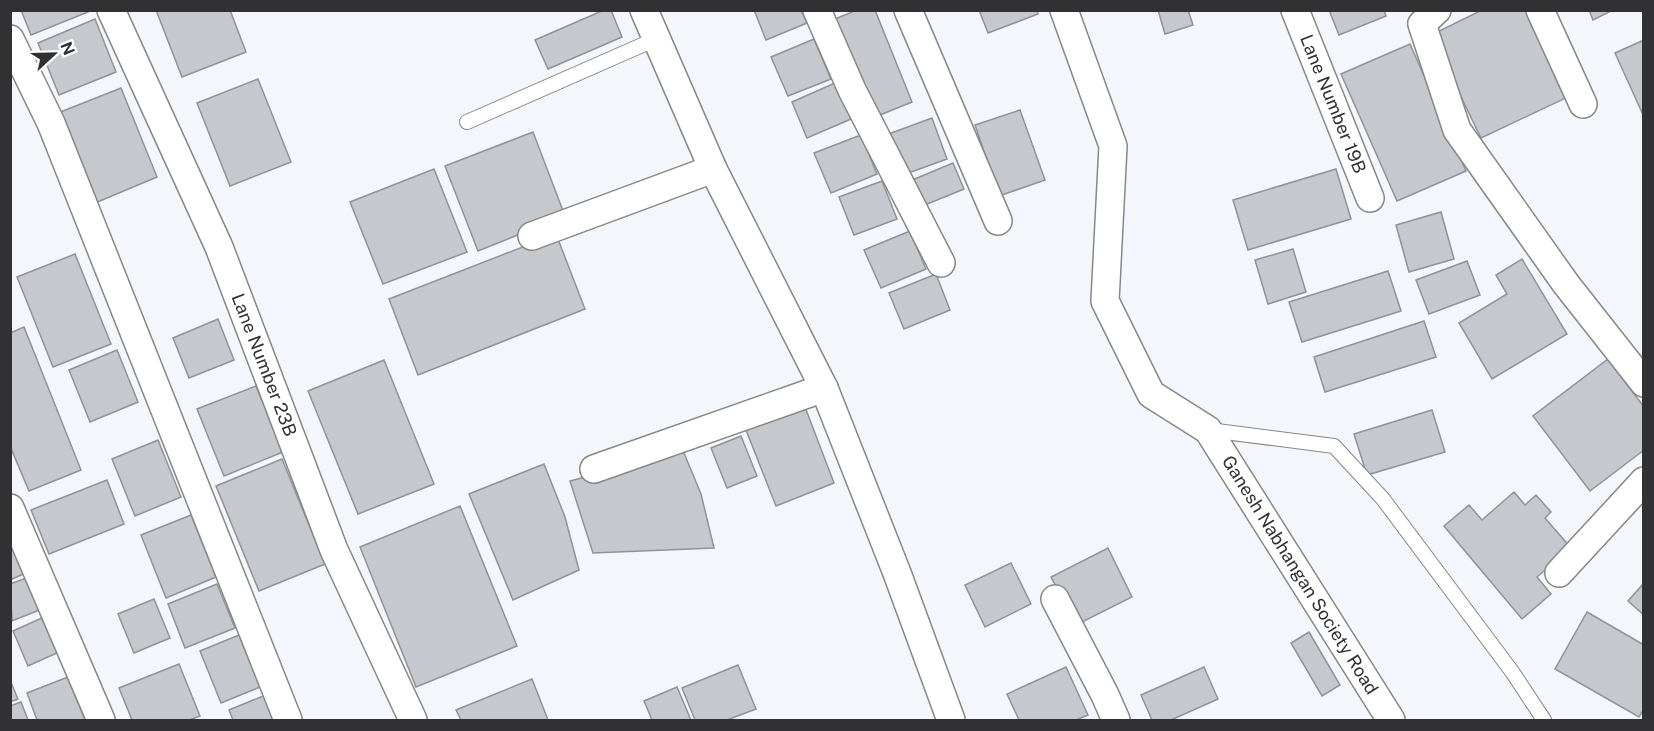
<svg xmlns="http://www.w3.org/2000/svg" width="1654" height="731" viewBox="0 0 1654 731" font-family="'Public Sans',sans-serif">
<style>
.building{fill:#c6c8ce;stroke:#919298;stroke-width:1.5}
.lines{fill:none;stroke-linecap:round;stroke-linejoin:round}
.lane-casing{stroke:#85878c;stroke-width:16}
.street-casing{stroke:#85878c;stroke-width:30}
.lane{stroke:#fff;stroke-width:14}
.street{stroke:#fff;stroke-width:27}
.labels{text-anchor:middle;stroke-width:5;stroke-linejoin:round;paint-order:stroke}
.street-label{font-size:18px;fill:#313134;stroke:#fff}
</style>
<rect width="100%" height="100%" fill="#f4f6fc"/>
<!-- building -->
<g class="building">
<path d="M21,10h67v2l-57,23z"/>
<path d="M156,10h74l16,42 -64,25z"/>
<path d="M604,10h7l11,27 -74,32 -13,-29z"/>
<path d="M754,10h47l6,13 -41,17z"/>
<path d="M857,10h18l37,92 -37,15 -40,-98z"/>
<path d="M979,10h58l1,4 -50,19z"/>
<path d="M1158,10h30l5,15 -28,9z"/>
<path d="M1329,10h55l2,6 -47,19z"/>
<path d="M1482,10h48l40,86 -89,42 -50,-103z"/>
<path d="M1589,10h24l-20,10z"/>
<path d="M95,19l21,53 -57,23 -21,-52z"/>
<path d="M814,39l17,40 -43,17 -17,-39z"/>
<path d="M1644,40v77l-29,-64z"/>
<path d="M1410,44l56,127 -69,30 -56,-127z"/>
<path d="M258,79l33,83 -61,24 -33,-83z"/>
<path d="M835,83l16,36 -44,19 -15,-36z"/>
<path d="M121,88l36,89 -62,26 -37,-90z"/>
<path d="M1020,110l25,70 -46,16 -24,-71z"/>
<path d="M932,118l15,41 -47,17 -14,-41z"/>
<path d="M533,132l32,84 -87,35 -33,-85z"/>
<path d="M861,135l16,39 -46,19 -17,-40z"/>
<path d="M953,163l11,26 -44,18 -10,-26z"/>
<path d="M434,169l33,83 -84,32 -33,-82z"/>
<path d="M1336,169l15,50 -103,31 -15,-50z"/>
<path d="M882,181l15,38 -43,16 -15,-38z"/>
<path d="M1441,212l13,47 -45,13 -13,-47z"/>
<path d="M910,231l16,38 -45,19 -17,-38z"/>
<path d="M556,234l29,75 -167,66 -29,-76z"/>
<path d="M1293,249l13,43 -38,12 -13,-44z"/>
<path d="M75,254l36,90 -58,23 -36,-90z"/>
<path d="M1522,259l45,75 -75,45 -33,-56 48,-29 -11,-19z"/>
<path d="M1467,261l13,34 -51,19 -13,-34z"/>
<path d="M1388,271l13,40 -99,31 -13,-40z"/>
<path d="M936,274l14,36 -46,19 -15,-36z"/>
<path d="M218,319l16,41 -45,18 -16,-40z"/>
<path d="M1424,321l12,36 -111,35 -11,-35z"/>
<path d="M24,327l57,143 -52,21 -19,-45v-113z"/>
<path d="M117,350l21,52 -48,20 -21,-52z"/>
<path d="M1608,359l36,48v43l-54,41 -57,-75z"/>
<path d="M384,360l50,124 -76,30 -50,-123z"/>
<path d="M256,386l27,66 -59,24 -27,-67z"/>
<path d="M805,407l29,76 -58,23 -30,-76z"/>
<path d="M1432,410l13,42 -78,23 -13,-41z"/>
<path d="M741,436l16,40 -30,12 -16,-40z"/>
<path d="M158,440l23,57 -46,19 -23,-57z"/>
<path d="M679,441l22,53 13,54 -121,5 -23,-72 34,-9z"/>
<path d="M282,459l43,105 -66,27 -43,-105z"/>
<path d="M544,464l21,53 14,53 -66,30 -44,-106z"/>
<path d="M107,480l17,44 -75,30 -18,-44z"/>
<path d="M1514,492l11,13 11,-10 15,17 -6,6 26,30 -34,29 14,17 -29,25 -78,-93 25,-21 13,15z"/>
<path d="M460,506l57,140 -101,41 -56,-140z"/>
<path d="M191,515l25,62 -50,21 -25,-63z"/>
<path d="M10,543l18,29 -18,8z"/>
<path d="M1108,548l24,49 -56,28 -25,-48z"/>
<path d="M1011,563l20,41 -46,23 -20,-42z"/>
<path d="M29,577l13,32 -30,12 -2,-37z"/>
<path d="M1644,583v32l-16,-14z"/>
<path d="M217,584l18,44 -50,20 -17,-44z"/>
<path d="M154,599l16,39 -36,15 -16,-39z"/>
<path d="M1587,612l57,33v64l-5,8 -84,-48z"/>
<path d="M44,617l15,35 -31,14 -15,-35z"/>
<path d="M1309,632l31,53 -18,11 -31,-53z"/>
<path d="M239,635l21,52 -39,16 -21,-52z"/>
<path d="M179,664l21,52 -11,4h-57l-13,-32z"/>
<path d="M738,665l18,44 -29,11h-32l-13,-32z"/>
<path d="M1066,667l22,48 -12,5h-57l-12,-26z"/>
<path d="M1204,667l14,32 -47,21h-19l-11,-25z"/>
<path d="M68,677l17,43h-48l-10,-27z"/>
<path d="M532,679l16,41h-87l-5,-10z"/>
<path d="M10,680l8,19 -8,3z"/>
<path d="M677,687l14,33h-39l-8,-19z"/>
<path d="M268,694l11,26h-46l-4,-10z"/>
<path d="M21,702l7,18h-18v-14z"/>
</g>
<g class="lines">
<defs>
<g id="lane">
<path d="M467,122l189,-83"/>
<path d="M1209,430l125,16 49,53 130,174 31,47"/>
</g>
<g id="street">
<path d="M111,10l108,237 115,303 79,170"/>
<path d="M644,10l69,159 111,219 73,185 54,147"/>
<path d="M817,10l35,80 89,173"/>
<path d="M908,10l90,211"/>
<path d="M1064,10l49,136 -8,155 46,93 57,36 183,290"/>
<path d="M1295,10l75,188"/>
<path d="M1437,10l-15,14 35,106 109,154 78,99"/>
<path d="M1540,10l43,94"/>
<path d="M10,39l41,84 237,597"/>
<path d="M532,236l181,-67"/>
<path d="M594,469l230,-81"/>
<path d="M10,508l91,212"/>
<path d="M1559,573l85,-92"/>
<path d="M1055,599l50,96 11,25"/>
</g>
</defs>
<!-- lane casing -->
<use href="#lane" class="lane-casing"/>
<!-- street casing -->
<use href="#street" class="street-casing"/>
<!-- lane -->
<use href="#lane" class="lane"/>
<!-- street -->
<use href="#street" class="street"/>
</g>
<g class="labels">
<!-- street labels -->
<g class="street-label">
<text transform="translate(1333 104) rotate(68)" y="6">Lane Number 19B</text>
<text transform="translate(264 365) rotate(69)" y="6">Lane Number 23B</text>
<text transform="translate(1300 575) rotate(58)" y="6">Ganesh Nabhangan Society Road</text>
</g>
</g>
<!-- border -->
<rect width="1654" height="731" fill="none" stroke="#313134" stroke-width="24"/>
<!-- north arrow -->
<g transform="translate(54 54) rotate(68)" stroke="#ffffff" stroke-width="4.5" paint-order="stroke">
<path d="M0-4.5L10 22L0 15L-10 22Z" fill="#313134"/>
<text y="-9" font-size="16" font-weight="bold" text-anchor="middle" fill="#313134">N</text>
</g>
</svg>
